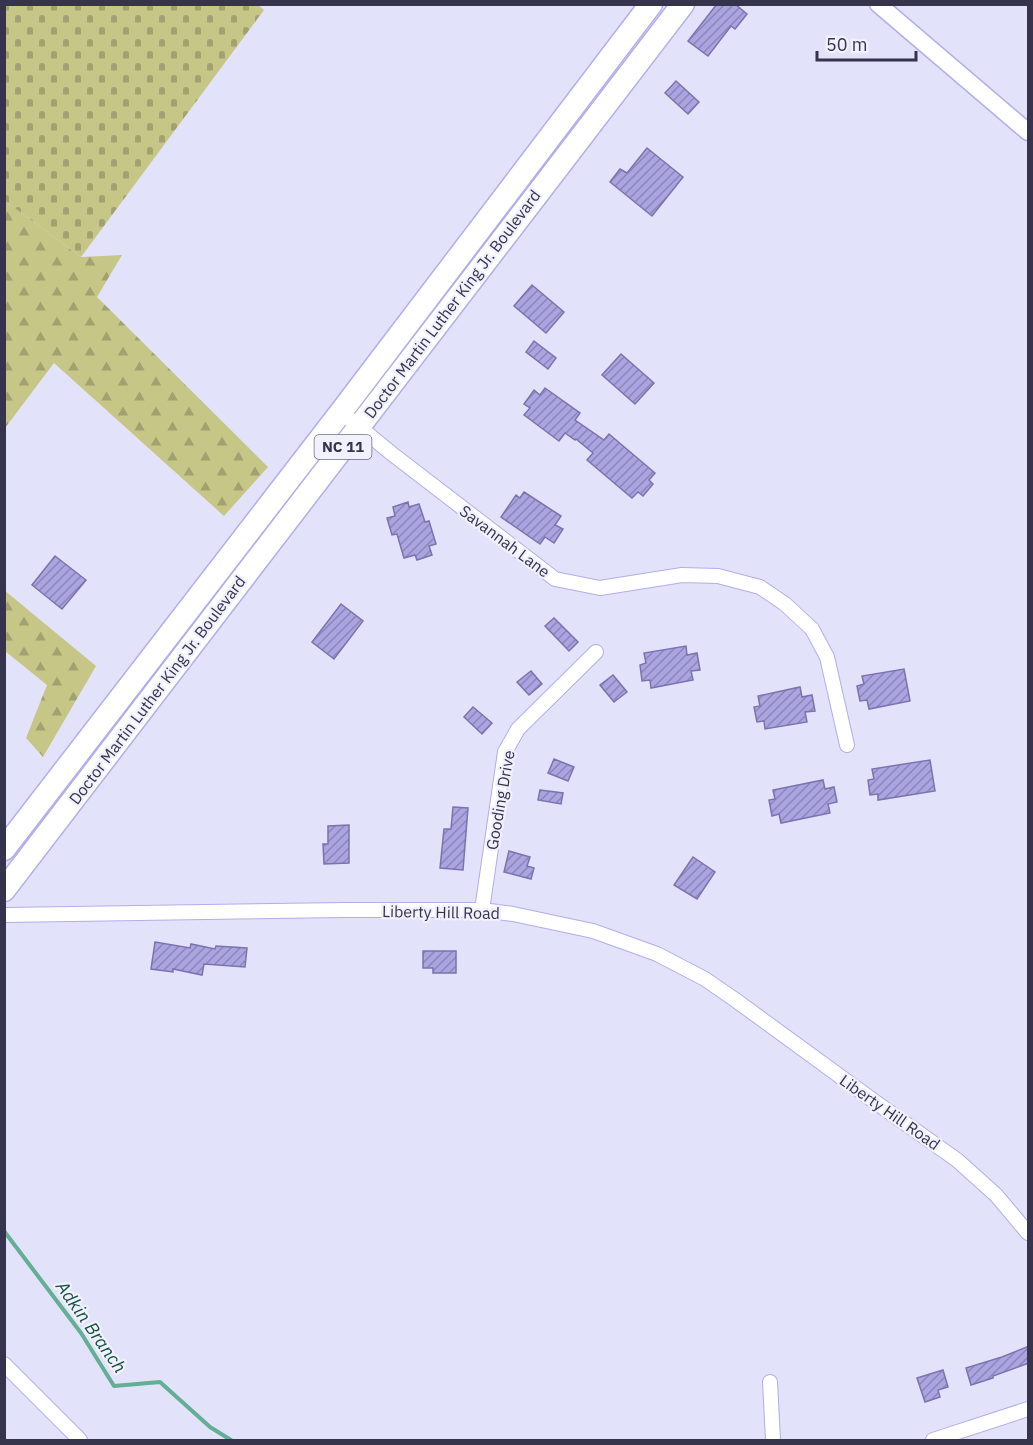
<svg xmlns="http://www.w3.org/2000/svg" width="1033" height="1445" viewBox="0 0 1033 1445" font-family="'IBM Plex Sans',sans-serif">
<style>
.forest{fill:url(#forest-firs)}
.cemetery{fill:url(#cemetery-stones)}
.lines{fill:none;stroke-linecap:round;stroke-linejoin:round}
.stream{stroke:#62af93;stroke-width:4}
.building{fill:url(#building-hatch);stroke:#7a73ad;stroke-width:1.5}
.minor-casing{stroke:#b2adeb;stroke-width:16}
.tertiary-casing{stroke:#b2adeb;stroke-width:19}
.trunk-casing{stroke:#b2adeb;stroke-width:25}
.minor{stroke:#fff;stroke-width:14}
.tertiary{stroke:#fff;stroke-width:16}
.trunk{stroke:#fff;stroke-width:22}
.labels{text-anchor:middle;stroke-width:4.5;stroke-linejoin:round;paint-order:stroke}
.shield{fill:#f1f0fd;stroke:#6e6c81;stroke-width:1.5}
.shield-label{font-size:15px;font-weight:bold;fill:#36334c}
.street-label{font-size:16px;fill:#36334c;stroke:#f1f0fd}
.water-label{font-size:18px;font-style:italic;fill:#13513e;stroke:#f1f0fd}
</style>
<defs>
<pattern id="forest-firs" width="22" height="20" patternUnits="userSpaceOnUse" patternTransform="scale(1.5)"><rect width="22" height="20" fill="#c6c686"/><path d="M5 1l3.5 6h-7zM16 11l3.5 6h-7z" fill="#a2a170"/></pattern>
<pattern id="cemetery-stones" width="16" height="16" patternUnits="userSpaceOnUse" patternTransform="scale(1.5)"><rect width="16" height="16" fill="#c6c686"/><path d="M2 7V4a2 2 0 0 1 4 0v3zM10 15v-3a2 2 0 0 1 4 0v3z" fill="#a2a170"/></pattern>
<pattern id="building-hatch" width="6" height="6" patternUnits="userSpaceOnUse" patternTransform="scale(1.5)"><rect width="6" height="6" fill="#aaa4e1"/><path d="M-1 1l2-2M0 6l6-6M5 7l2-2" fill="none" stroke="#8b86b9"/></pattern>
</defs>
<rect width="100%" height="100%" fill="#e3e2fb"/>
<!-- forest -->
<g class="forest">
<path d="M5,201l76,56 41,-2 -25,42 171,170 -44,49 -170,-153 -49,65z"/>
<path d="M4,590l92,76 -53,91 -17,-19 21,-53 -42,-34z"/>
</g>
<!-- cemetery -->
<path class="cemetery" d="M257,4l7,6 -183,247 -76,-56v-196z"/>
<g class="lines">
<!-- stream -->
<path class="stream" d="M4,1231l77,102 33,53 46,-4 50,45 21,13"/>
</g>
<!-- building -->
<g class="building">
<path d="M717,4h18l12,10 -12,15 -4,-3 -23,30 -20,-15z"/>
<path d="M676,81l23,21 -11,12 -23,-21z"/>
<path d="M647,148l36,29 -31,39 -42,-34 10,-13 7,4z"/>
<path d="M532,285l32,27 -18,21 -32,-27z"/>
<path d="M534,341l22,17 -8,11 -22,-17z"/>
<path d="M621,354l33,29 -19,21 -33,-29z"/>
<path d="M545,388l35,25 -5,7 29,20 5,-6 46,39 -6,7 4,4 -10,12 -5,-4 -6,6 -45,-38 6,-7 -17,-14 -1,1 -10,-7 -6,8 -35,-26 6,-7 -6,-4 10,-14 6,5z"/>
<path d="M524,492l37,24 -6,9 8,4 -9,14 -9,-6 -5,7 -39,-27 15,-22 4,3z"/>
<path d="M408,502l1,5 10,-3 6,18 4,-1 7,23 -7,2 3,9 -15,5 -2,-5 -11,3 -7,-24 -5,1 -5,-17 8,-2 -2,-9z"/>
<path d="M55,556l31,24 -24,29 -30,-24z"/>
<path d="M341,604l22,17 -29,38 -22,-17z"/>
<path d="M554,618l24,24 -9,9 -24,-25z"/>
<path d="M686,646l1,9 10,-2 3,17 -9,1 2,9 -42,8 -1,-8 -8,1 -2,-16 6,-2 -2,-10z"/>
<path d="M904,669l6,32 -41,8 -2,-9 -7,1 -3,-15 7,-2 -2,-8z"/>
<path d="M531,671l11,13 -13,11 -12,-13z"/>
<path d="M613,675l14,17 -13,10 -14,-17z"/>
<path d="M800,687l2,10 10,-2 3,16 -10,1 2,10 -42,7 -1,-8 -7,1 -3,-15 6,-1 -2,-10z"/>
<path d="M473,707l19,16 -10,11 -18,-17z"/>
<path d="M554,759l20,8 -6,14 -20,-8z"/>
<path d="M930,760l5,31 -57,9v-6l-8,1 -2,-15 6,-1 -2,-10z"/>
<path d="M823,780l2,9 9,-2 3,15 -9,2 2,9 -49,10 -2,-9 -7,2 -3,-16 6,-1 -2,-9z"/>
<path d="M540,790l23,3 -2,11 -23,-4z"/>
<path d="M453,807l15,1 -5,62 -23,-2 4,-39h7z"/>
<path d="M349,825v38l-25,1 -1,-20h5v-18z"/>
<path d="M509,851l21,6 -3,9 7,2 -3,11 -27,-7z"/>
<path d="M693,857l22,15 -18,27 -23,-14z"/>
<path d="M155,942l35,6 1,-4 24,5 1,-3 31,2 -2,19 -41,-3 -2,11 -29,-6v3l-22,-3z"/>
<path d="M423,951h33v22h-23v-5h-10z"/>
<path d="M1029,1346v17l-36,13v2l-22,7 -5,-17 36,-11z"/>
<path d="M943,1370l5,17 -10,3 2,7 -15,5 -8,-24z"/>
</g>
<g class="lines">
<defs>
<g id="minor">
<path d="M341,412l50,41 164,126 45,9 82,-13 36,1 42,11 25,17 27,25 15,28 20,88"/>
<path d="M482,910l23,-158 13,-23 78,-77"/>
<path d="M4,915l341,-5h137l31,4 80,17 64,23 48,25 29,20 144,105 79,56 39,35 32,38"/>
<path d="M4,1364l76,76"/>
<path d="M770,1382l3,58"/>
<path d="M933,1440l95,-31"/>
</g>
<path id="tertiary" d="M878,4l150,128"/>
<g id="trunk">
<path d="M4,849l337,-437 310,-408"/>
<path d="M4,890l679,-886"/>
</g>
</defs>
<!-- minor casing -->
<use href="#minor" class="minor-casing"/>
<!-- tertiary casing -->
<use href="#tertiary" class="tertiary-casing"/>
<!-- trunk casing -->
<use href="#trunk" class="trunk-casing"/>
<!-- minor -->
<use href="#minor" class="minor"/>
<!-- tertiary -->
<use href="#tertiary" class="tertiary"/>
<!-- trunk -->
<use href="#trunk" class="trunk"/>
</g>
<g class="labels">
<!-- shield labels -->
<rect class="shield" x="314.5" y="435" width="57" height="24" rx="4.5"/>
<g class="shield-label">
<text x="343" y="452">NC 11</text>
</g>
<!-- street labels -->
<g class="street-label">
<text transform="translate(452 304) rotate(-53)" y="6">Doctor Martin Luther King Jr. Boulevard</text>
<text transform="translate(505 541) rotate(37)" y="6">Savannah Lane</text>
<text transform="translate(157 690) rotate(-53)" y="6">Doctor Martin Luther King Jr. Boulevard</text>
<text transform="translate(500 800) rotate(-80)" y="6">Gooding Drive</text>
<text transform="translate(441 912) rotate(1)" y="6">Liberty Hill Road</text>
<text transform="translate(890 1112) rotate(35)" y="6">Liberty Hill Road</text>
</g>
<!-- water labels -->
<g class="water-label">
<text transform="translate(91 1327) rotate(55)" y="6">Adkin Branch</text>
</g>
</g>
<!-- border -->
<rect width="1033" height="1445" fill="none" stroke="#36334c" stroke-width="12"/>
<!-- scale -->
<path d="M817 51v9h99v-9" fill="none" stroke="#36334c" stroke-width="3"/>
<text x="826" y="51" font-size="18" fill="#36334c" stroke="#f1f0fd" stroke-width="4.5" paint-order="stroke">50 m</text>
</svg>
